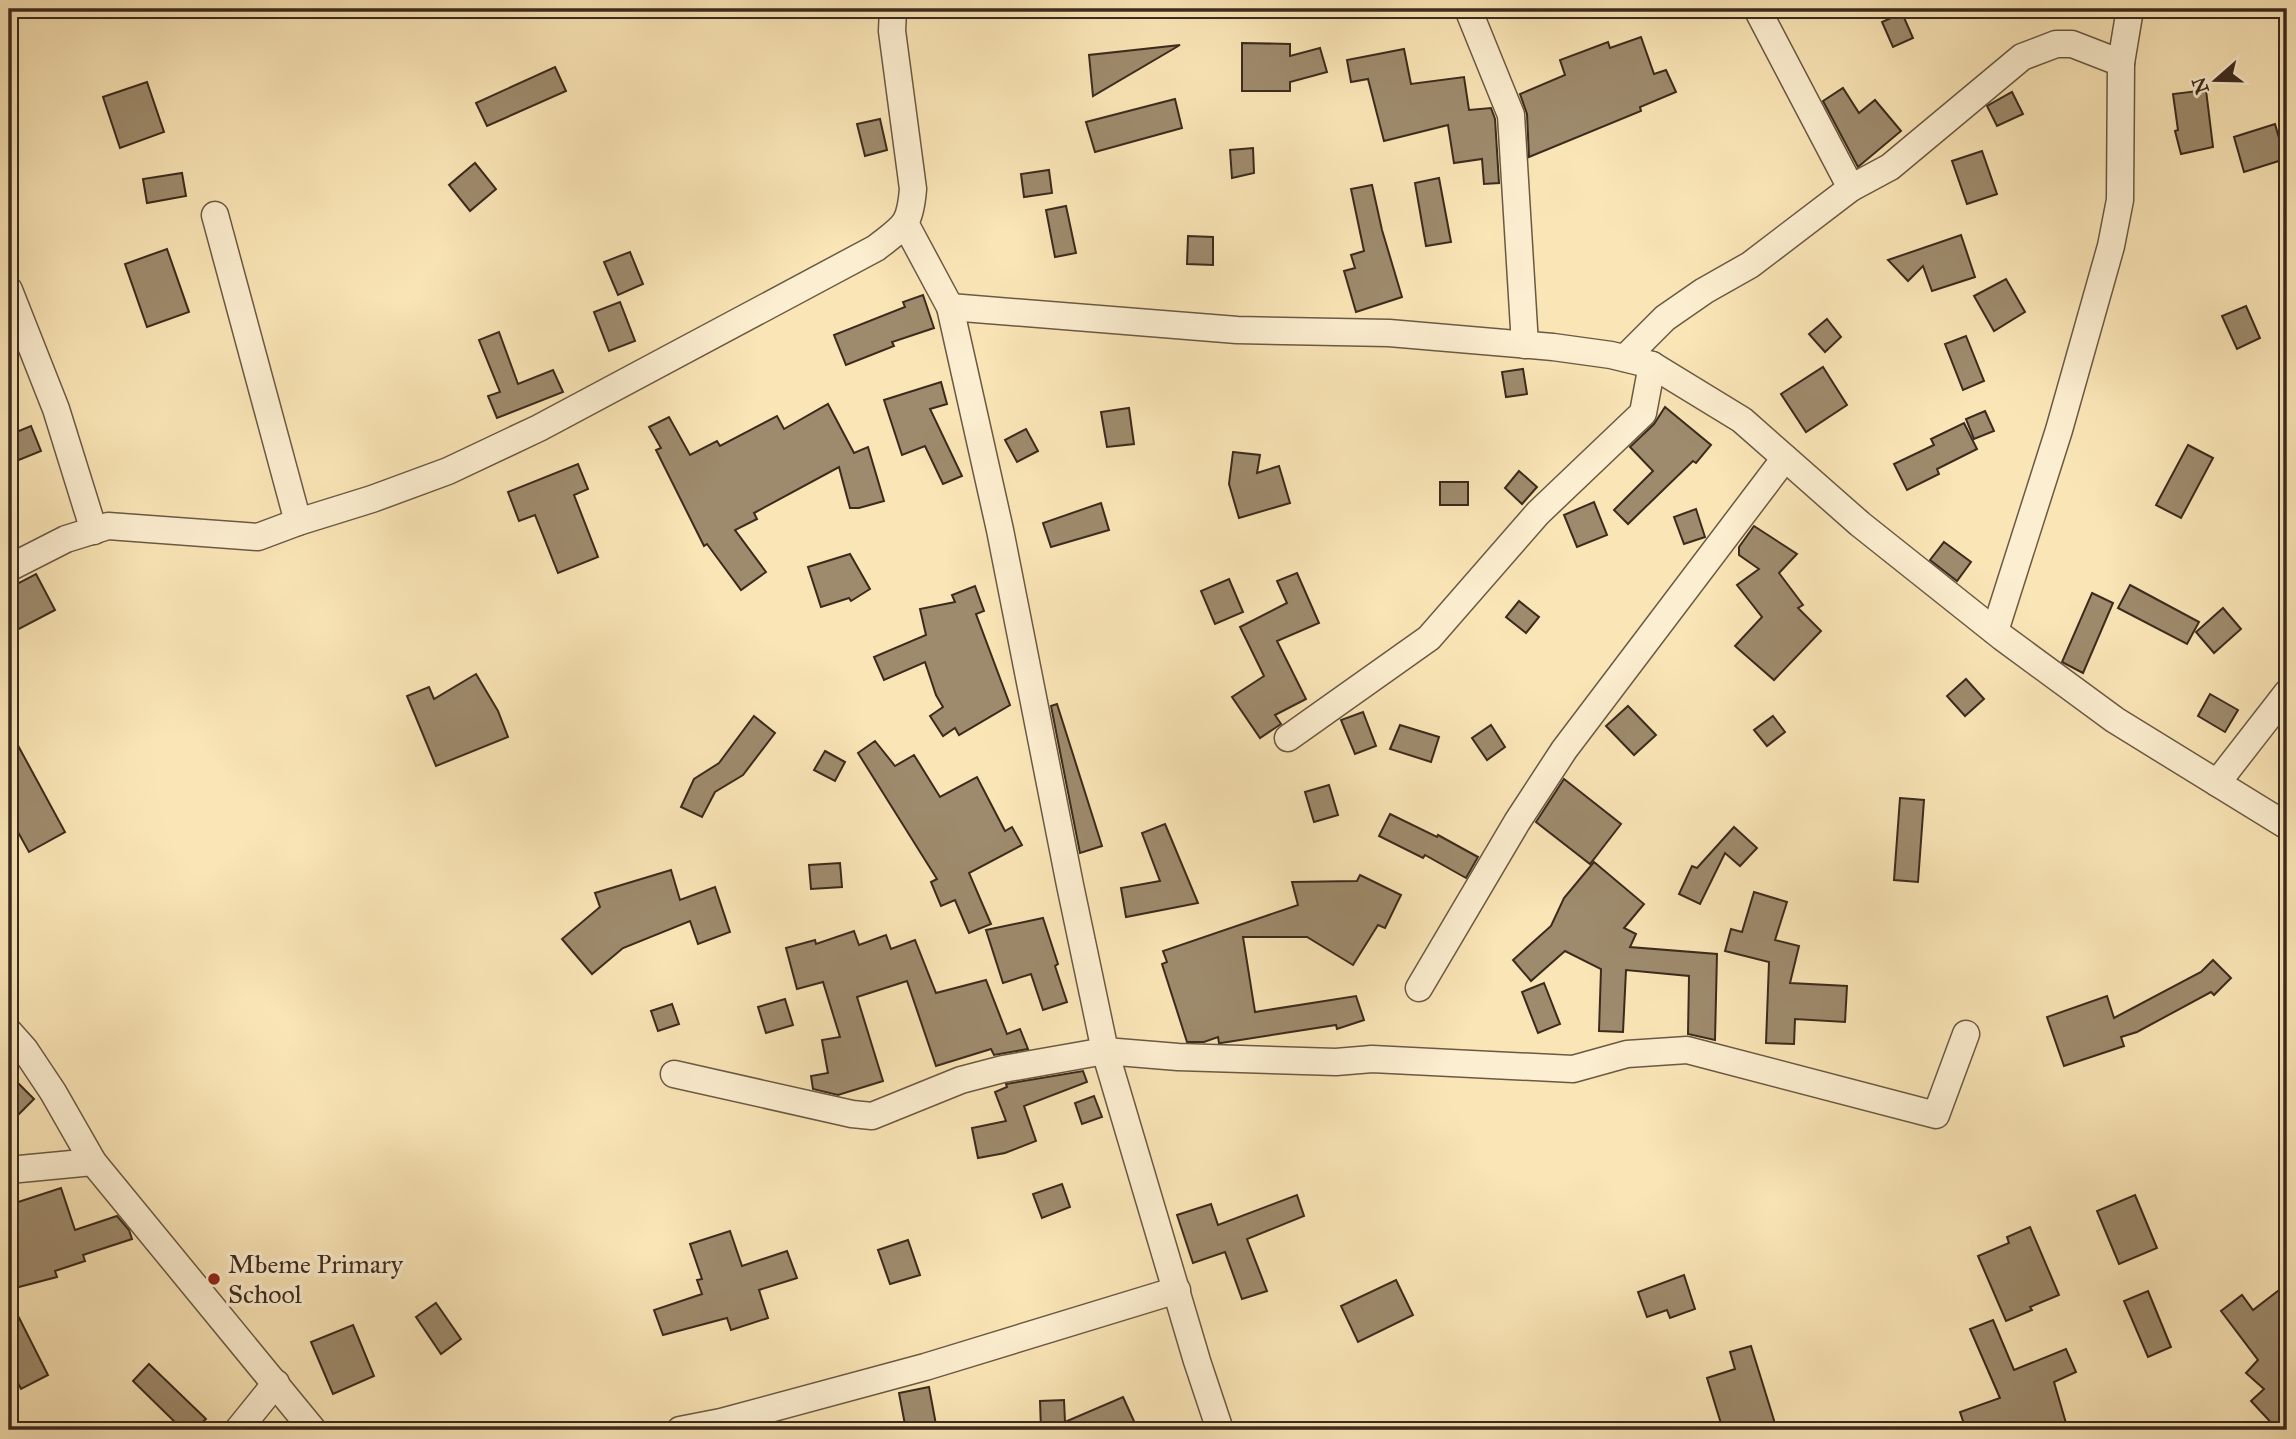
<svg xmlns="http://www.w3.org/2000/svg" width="2296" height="1439" viewBox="0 0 2296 1439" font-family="'IM FELL Great Primer',serif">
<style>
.building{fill:#9e8b6d;stroke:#3b2a1d;stroke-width:2}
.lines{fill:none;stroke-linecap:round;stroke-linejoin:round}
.street-casing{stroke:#6b5943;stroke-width:29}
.street{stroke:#fceed0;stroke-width:26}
.poi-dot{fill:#8f2418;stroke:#fceed0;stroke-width:2.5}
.labels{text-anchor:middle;stroke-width:7;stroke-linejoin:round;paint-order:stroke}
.poi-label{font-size:26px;fill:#3b2a1d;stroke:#fceed0;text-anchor:start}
</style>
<rect width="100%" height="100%" fill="#fae5b6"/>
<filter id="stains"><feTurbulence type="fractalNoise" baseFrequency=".00286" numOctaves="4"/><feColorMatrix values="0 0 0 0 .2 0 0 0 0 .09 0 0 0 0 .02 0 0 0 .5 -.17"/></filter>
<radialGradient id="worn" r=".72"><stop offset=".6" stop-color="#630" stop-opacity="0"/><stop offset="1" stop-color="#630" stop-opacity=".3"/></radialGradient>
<!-- building -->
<g class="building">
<path d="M1902,13l11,25 -20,9 -11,-25z"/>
<path d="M1641,37l13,37 12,-4 10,22 -36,15 1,4 -112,46 -2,-43 -7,-20 45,-19 -5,-15 48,-18 2,6z"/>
<path d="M1242,43l48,1v12l30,-8 7,24 -37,10v9h-48z"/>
<path d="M1180,45l-87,51 -4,-41z"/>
<path d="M1404,49l7,35 53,-7 5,33 22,-2 4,11 4,64 -15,1 -2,-25 -28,4 -6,-38 -64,16 -16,-62 -17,3 -4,-22z"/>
<path d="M555,67l11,24 -79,35 -11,-23z"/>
<path d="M147,82l17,50 -44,16 -17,-51z"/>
<path d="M1843,88l16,25 16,-13 26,31 -43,36 -35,-66z"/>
<path d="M2206,90l7,57 -32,7 -6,-23 3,-1 -5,-36z"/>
<path d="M2012,92l11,22 -26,12 -10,-20z"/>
<path d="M1175,99l7,29 -87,24 -9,-30z"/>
<path d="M880,119l7,31 -22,6 -8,-32z"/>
<path d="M2275,124l10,35 -41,13 -10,-35z"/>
<path d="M1253,148l1,25 -22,5 -2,-28z"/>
<path d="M1982,151l15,43 -30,10 -15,-43z"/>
<path d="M475,163l21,26 -26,22 -21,-26z"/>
<path d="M1049,170l3,23 -28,4 -3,-23z"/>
<path d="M182,173l4,23 -39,7 -4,-24z"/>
<path d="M1439,178l12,64 -25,4 -11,-63z"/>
<path d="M1372,185l10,45 20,67 -46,15 -12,-41 11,-3 -4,-13 13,-4 -13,-62z"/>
<path d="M1066,206l10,47 -21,4 -9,-47z"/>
<path d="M1961,235l14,42 -43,14 -9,-25 -15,15 -20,-21z"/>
<path d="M1188,236l25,1v28l-26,-1z"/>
<path d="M167,249l22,63 -42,15 -22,-63z"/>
<path d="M630,252l13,32 -25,11 -14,-33z"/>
<path d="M2006,279l19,33 -31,19 -20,-35z"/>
<path d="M923,295l11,33 -42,14 2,4 -48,19 -12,-30 71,-28 -2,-5z"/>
<path d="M620,302l15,39 -26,10 -15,-39z"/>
<path d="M2246,306l14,32 -23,11 -15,-33z"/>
<path d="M1827,319l14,18 -16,15 -16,-18z"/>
<path d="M499,332l19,52 35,-14 10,22 -66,26 -9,-22 12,-4 -21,-52z"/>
<path d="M1966,336l18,45 -21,9 -18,-46z"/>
<path d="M1823,367l24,38 -41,27 -25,-38z"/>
<path d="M1523,369l4,25 -21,3 -4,-25z"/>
<path d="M941,382l6,22 -17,5 32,67 -19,8 -18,-38 -23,9 -18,-55z"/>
<path d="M828,404l26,49 14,-6 16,54 -25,7h-9l-11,-41 -85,46 3,6 -22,11 31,42 -25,18 -34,-46 -3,2 -48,-96 5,-2 -12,-21 20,-10 21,38 27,-14 3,5 57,-30 7,13z"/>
<path d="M1665,407l46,38 -15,18 -3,-2 -65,63 -14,-14 39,-39 -23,-24 24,-23z"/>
<path d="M1129,408l5,36 -27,3 -6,-35z"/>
<path d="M1985,411l9,20 -20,8 -8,-20z"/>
<path d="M1964,423l13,26 -40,20 2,5 -32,16 -13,-26 40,-19 -3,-6z"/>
<path d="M31,426l10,25 -32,13v-29z"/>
<path d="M1026,429l12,22 -21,11 -12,-22z"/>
<path d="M2188,445l25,13 -32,60 -25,-13z"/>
<path d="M1233,452l27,3 -3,18 22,-7 11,37 -51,15 -10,-34z"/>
<path d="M578,464l10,25 -14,6 24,62 -40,16 -23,-58 -16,6 -11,-29z"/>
<path d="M1519,471l18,16 -15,17 -17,-16z"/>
<rect x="1440" y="482" width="28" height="23"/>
<path d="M1594,502l13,33 -30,12 -13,-32z"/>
<path d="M1101,503l8,27 -58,17 -8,-24z"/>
<path d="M1696,509l9,28 -21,7 -10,-27z"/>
<path d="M1754,526l43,28 -18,19 24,32 -5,3 23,23 -47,49 -39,-34 27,-29 -25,-32 22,-16 -20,-14v-8z"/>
<path d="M1944,542l27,20 -14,19 -27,-21z"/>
<path d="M850,554l20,35 -19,12 -2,-3 -28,9 -13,-40z"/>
<path d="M1297,573l22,50 -42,18 29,58 -31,16 6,9 -21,14 -28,-41 32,-21 -24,-49 47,-24 -10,-22z"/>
<path d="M36,574l19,36 -38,20 -8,-16v-26z"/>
<path d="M1229,579l14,33 -28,12 -14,-33z"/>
<path d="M2130,585l69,37 -12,22 -69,-36z"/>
<path d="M975,586l9,25 -8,3 34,91 -51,30 -4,-7 -12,8 -13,-20 13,-9 -7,-12 -11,-33 -41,18 -10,-23 52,-22 -6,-26 35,-7 -3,-7z"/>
<path d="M2092,593l21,10 -30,70 -21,-11z"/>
<path d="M1519,601l20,16 -13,16 -20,-16z"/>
<path d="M2223,608l18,21 -27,24 -18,-21z"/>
<path d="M476,674l22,37 10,26 -72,29 -29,-70 22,-9 5,12z"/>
<path d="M1966,679l18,20 -19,17 -18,-20z"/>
<path d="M2210,694l28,16 -13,22 -27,-16z"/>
<path d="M1057,704l45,142 -22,7 -29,-147z"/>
<path d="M1628,706l28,29 -22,20 -28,-29z"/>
<path d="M1363,712l13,34 -21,8 -14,-34z"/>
<path d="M754,716l21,17 -32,42 -28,17 -13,25 -21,-10 13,-28 25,-16z"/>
<path d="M1773,716l12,16 -18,14 -13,-16z"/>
<path d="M1400,725l39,12 -8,25 -41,-13z"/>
<path d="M1491,725l14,22 -18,13 -15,-22z"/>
<path d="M9,729l56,103 -36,20 -20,-36z"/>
<path d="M875,741l20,25 19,-11 26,42 37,-20 28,54 7,-4 10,18 -53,28 22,51 -22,9 -14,-33 -14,6 -10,-24 6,-3 -79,-126z"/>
<path d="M825,751l20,11 -10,19 -21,-11z"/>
<path d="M1564,779l57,45 -31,40 -54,-42z"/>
<path d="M1329,785l9,30 -24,7 -9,-30z"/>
<path d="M1900,798l24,2 -6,82 -24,-2z"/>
<path d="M1390,814l47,23 1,-2 40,22 -12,21 -41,-23 -2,3 -44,-22z"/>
<path d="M1165,824l33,79 -72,14 -5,-29 39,-7 -18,-48z"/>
<path d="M1734,827l23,21 -17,18 -15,-13 -25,51 -21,-10 13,-28 5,2z"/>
<path d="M1594,862l50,42 -20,24 12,6 -6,13 87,7 -2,86 -27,-6 1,-58 -63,-6 -3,62 -24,-1 2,-62 -36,-18 -34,30 -18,-21 38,-34 13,-28z"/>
<path d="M840,863l2,24 -31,2 -2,-24z"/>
<path d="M671,870l9,30 35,-13 15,45 -32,12 -8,-23 -67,27 -31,26 -30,-35 38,-32 -5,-14z"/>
<path d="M1360,875l41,20 -16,33 -7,-3 -25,40 -46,-28h-64l12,75 101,-16 8,24 -27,9 -1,-4 -115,18h-2l-1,-6 -14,5h-17l-25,-78 5,-2 -4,-11 135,-46 -6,-23 65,-1z"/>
<path d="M1754,892l33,10 -12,38 24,6 -9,37 57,3 -2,36 -50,-3 -1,25 -28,-1 3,-81 -44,-11 6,-22 11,3z"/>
<path d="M1043,918l15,46 -3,2 12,36 -24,8 -12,-36 -28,9 -17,-53z"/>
<path d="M854,931l5,14 27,-10 5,14 24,-9 21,53 50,-13 21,54 13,-5 8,20 -34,6 -3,-6 -55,17 -29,-85 -50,16 26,84 -45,14 -25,-6 -2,-13 17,-3 -6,-33 18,-3 -17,-55 -26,7 -11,-41 29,-8 1,4z"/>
<path d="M2213,960l18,18 -17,17 -3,-3 -74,40 -16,5 3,9 -60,20 -17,-49 60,-21 7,22 87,-46z"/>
<path d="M1544,983l16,41 -22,9 -16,-41z"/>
<path d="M785,999l8,26 -27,8 -8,-26z"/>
<path d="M672,1004l7,20 -21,7 -7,-20z"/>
<path d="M1083,1071l4,11 -63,24 12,35 -31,12 -27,5 -6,-30 34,-7 -11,-29 12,-5 -1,-3z"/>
<path d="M9,1074l25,25 -25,25z"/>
<path d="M1094,1096l8,21 -20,7 -7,-21z"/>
<path d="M1062,1184l8,23 -28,11 -9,-24z"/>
<path d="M61,1188l14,42 42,-14 12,14 3,9 -49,16 2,6 -30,10 2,6 -42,11 -6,-22v-61z"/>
<path d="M1297,1195l7,21 -57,23 20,52 -25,8 -17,-47 -32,11 -16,-48 34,-11 7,21z"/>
<path d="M2135,1195l22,53 -38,16 -22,-53z"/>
<path d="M2030,1227l29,68 -29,12 2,3 -26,11 -28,-65 31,-13 -2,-6z"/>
<path d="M730,1231l12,35 45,-15 10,27 -38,12 9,28 -37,12 -4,-12 -64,17 -9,-25 48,-16 -5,-14 5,-1 -12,-35z"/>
<path d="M908,1240l12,35 -30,9 -12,-34z"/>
<path d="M1684,1275l11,34 -25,9 -3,-8 -20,7 -9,-25z"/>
<path d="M1396,1280l17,35 -55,27 -17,-36z"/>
<path d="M2287,1284v146h-9l-27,-29 13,-12 -18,-16 12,-13 -37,-49 21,-16 11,15z"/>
<path d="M2148,1291l23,56 -23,10 -24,-56z"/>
<path d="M9,1298l39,77 -27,14 -12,-24z"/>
<path d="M436,1303l25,36 -20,15 -25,-37z"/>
<path d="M1993,1320l21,50 52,-21 10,23 -22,10 14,48h-102l-6,-18 40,-14 -30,-69z"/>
<path d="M353,1325l21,51 -41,18 -22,-52z"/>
<path d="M1751,1346l26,84h-54l-16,-52 28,-9 -5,-17z"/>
<path d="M149,1364l57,55 -12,11h-11l-50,-49z"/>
<path d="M929,1387l8,43h-31l-7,-37z"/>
<path d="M1123,1397l15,33h-97l-1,-29 24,-1 1,22z"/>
</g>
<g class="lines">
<defs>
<g id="street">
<path d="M1468,9l43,106 14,230"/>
<path d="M1757,9l94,179"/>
<path d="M2121,63l9,-54"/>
<path d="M215,215l83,307"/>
<path d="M906,225l44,82 50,223 70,355 35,166 92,310 23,69"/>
<path d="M9,290l47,119 38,122"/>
<path d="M950,307l287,23 152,3 164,14 58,8 41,10 90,55 118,104 142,113 113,83 172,106"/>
<path d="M1625,358l40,-40 39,-27 46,-26 101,-77 39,-21 132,-110 34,-13h16l49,19 -1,137 -9,46 -52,184 -64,201"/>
<path d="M9,568l57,-29 42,-13 150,11 40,-15 74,-23 76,-28 91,-43 337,-180c28,-22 34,-22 37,-59l-21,-158 1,-22"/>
<path d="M1288,738l141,-100 109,-125 105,-100 9,-48"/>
<path d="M2217,783l70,-90"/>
<path d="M1419,988l98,-166 47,-72 221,-292"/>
<path d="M9,1032l16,18 28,42 40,70 220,268"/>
<path d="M674,1074l178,40 20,2 89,-36 42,-11 102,-18 73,6 158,5 36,-3 201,10 54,-15 60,-4 249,65 30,-81"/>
<path d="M9,1170l84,-8"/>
<path d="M238,1430l38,-47"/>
<path d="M680,1430l41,-8 204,-55 252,-77"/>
</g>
</defs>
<!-- street casing -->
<use href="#street" class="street-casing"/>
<!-- street -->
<use href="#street" class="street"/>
</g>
<!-- markers -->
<circle class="poi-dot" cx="214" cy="1279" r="7"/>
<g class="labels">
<!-- poi labels -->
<g class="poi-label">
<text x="228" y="1273">Mbeme Primary<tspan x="228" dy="30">School</tspan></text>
</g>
</g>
<!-- margin -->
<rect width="2296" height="1439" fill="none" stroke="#fae5b6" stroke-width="35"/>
<rect x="10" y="10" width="2275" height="1418" fill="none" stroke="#3b2a1d" stroke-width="3.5"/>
<rect x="18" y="18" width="2261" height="1404" fill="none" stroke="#3b2a1d" stroke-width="2"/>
<!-- north arrow -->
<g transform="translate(2216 80) rotate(250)" stroke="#fceed0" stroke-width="5" paint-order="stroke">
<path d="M0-5L12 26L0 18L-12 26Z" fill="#3b2a1d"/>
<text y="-10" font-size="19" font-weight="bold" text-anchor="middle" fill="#3b2a1d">N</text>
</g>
<rect width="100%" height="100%" filter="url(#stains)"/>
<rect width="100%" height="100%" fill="url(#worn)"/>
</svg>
